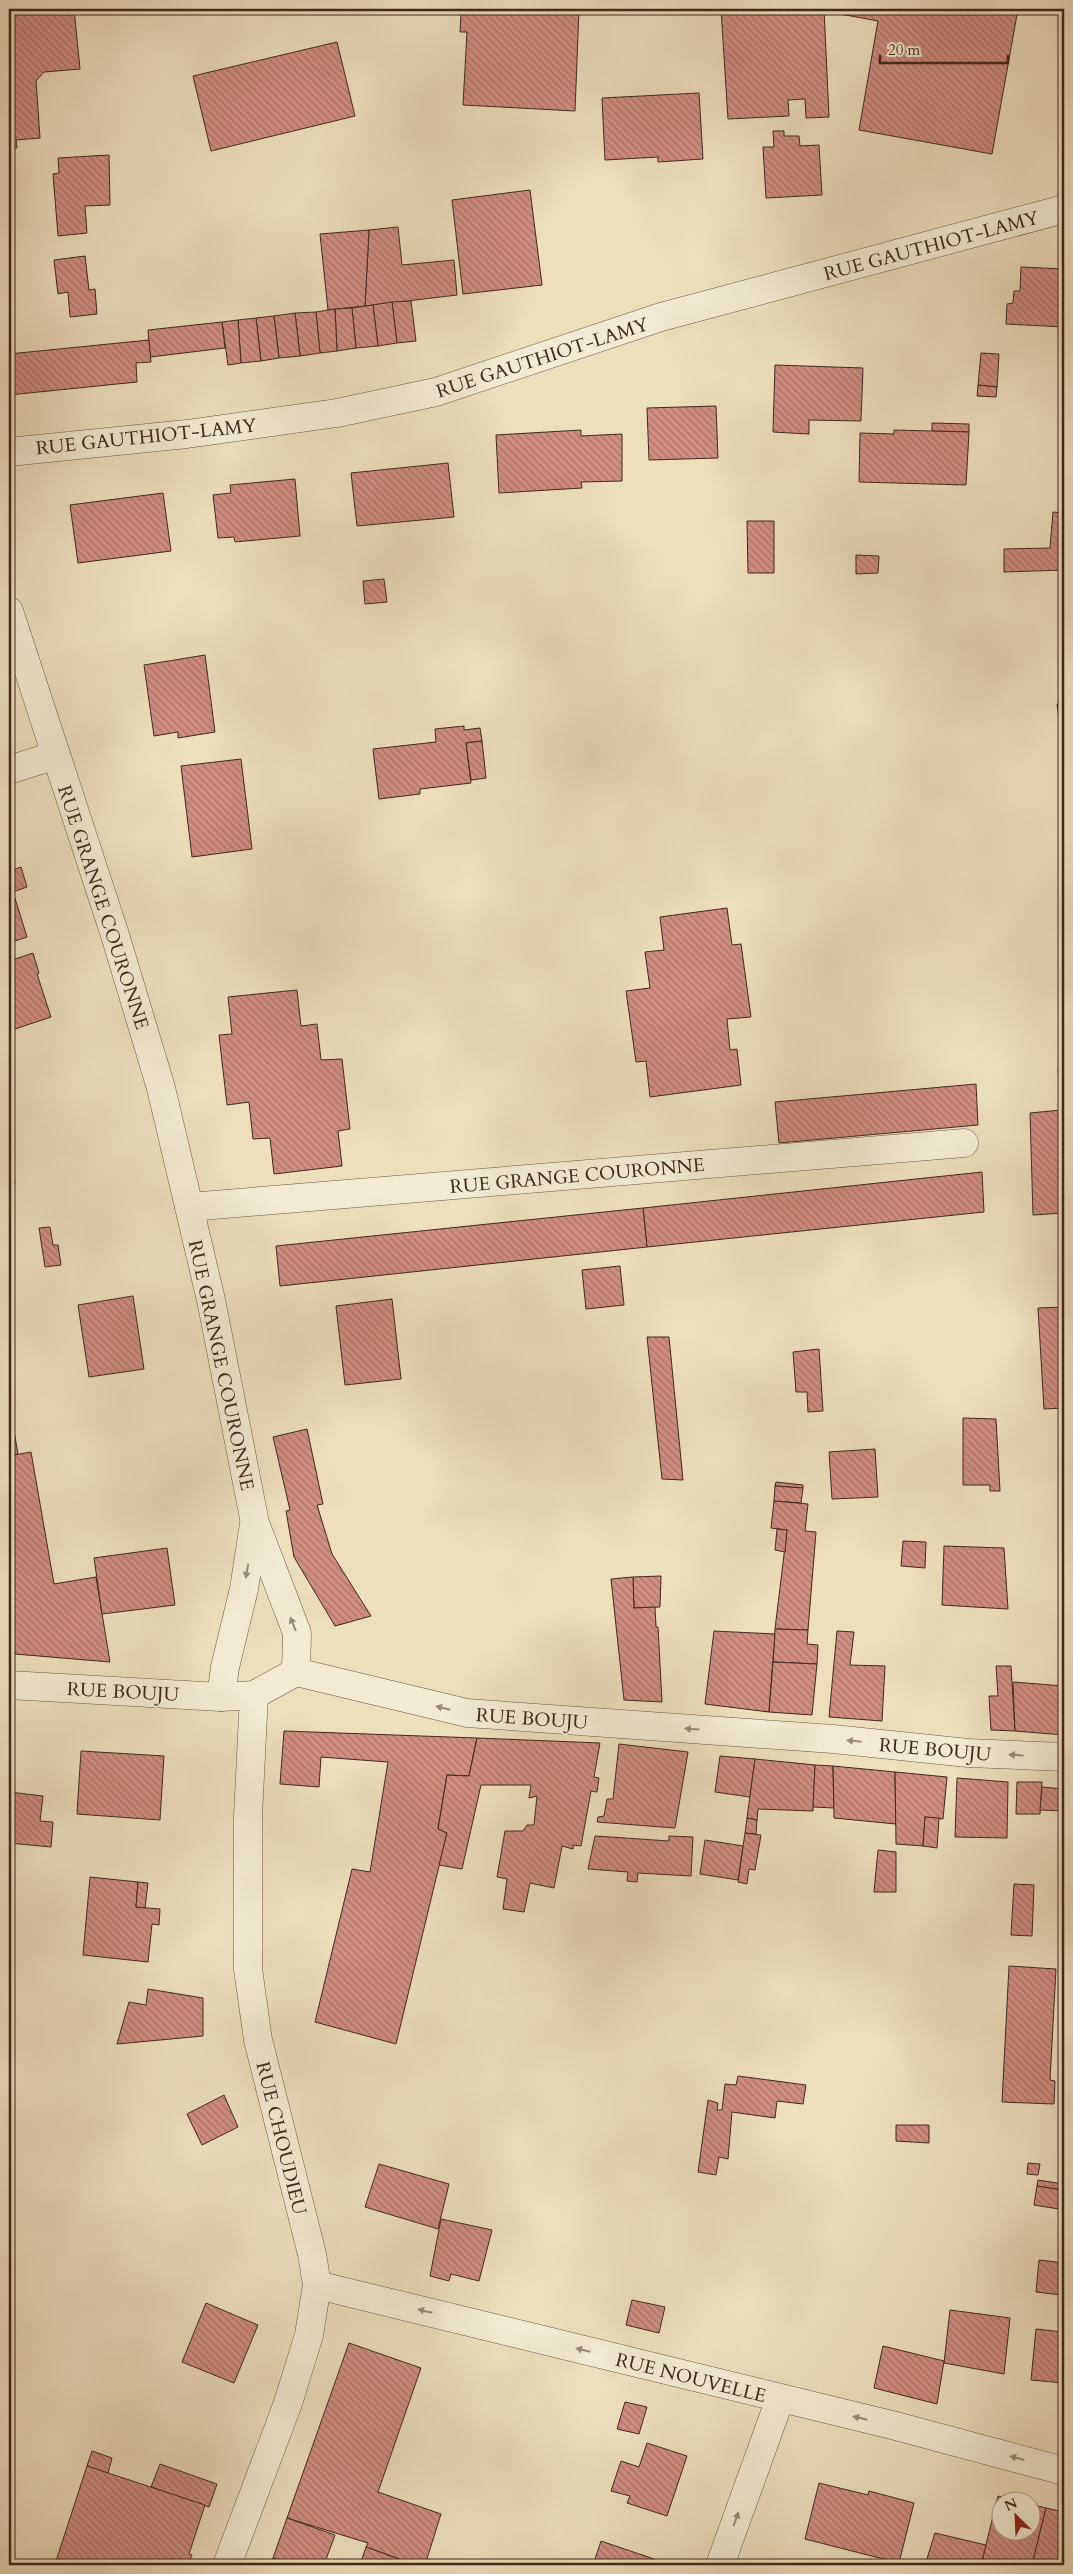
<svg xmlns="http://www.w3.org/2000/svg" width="1073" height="2574" viewBox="0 0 1073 2574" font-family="Cardo,serif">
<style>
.building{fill:url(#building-back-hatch);stroke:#3f271d}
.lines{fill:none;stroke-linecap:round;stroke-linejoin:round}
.minor-casing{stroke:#6a5545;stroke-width:29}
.minor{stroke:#f3ead3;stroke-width:28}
.oneway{fill:#998878}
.labels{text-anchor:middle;stroke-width:4;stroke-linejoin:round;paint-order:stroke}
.street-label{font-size:19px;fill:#3f271d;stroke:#f3ead3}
</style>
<defs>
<pattern id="building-back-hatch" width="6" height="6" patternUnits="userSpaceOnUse" patternTransform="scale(1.25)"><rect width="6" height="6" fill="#d18e82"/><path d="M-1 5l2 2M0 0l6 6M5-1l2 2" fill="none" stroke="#ab746a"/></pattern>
</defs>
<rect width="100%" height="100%" fill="#eddebc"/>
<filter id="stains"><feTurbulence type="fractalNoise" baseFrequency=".004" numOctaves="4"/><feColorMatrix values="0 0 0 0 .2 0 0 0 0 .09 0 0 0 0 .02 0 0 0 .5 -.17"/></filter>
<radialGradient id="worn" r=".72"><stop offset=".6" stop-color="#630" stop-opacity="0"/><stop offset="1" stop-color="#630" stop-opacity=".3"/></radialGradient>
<!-- building -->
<g class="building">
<path d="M20,9h54l6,60 -36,3 -8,9 4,57 -24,2 1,8h-8v-138z"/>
<path d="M466,9h113l-4,102 -112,-6 4,-73h-7l1,-18z"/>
<path d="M721,9h103l5,108 -23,1 -1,-19 -17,1 1,16 -61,3z"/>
<path d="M824,9h194l-26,145 -133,-24 19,-109 -54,-10z"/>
<path d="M337,42l18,74 -144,35 -18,-75z"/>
<path d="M1064,84v44l-4,-1z"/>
<path d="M699,93l4,66 -45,3v-5l-53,3 -3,-62z"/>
<path d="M1060,127l4,1v14l-5,-1z"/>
<path d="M773,131h11v5h15l1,10 19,-1 3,50 -56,3 -3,-51h11z"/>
<path d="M109,155l1,50 -25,1 2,27 -29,3 -5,-62 6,-1 -1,-15z"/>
<path d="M530,190l12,95 -79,9 -11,-94z"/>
<path d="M398,227l4,38 52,-5 3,35 -92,11 4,-76z"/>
<path d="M369,230l-4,76 -37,4 -8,-76z"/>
<path d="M85,256l4,34 6,-1 2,25 -27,3 -2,-25 -10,2 -4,-34z"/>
<path d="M1021,267l43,2v58l-58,-3 1,-20 6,-1 1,-12h6z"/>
<path d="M411,301l5,40 -19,2 -5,-41z"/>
<path d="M392,302l5,41 -19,3 -5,-41z"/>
<path d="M373,305l5,41 -22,2 -4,-40z"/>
<path d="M352,308l4,40 -19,3 -2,-42z"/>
<path d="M335,309l2,42 -17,2 -4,-41z"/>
<path d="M316,312l4,41 -20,3 -5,-43z"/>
<path d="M295,313l5,43 -21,2 -5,-42z"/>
<path d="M274,316l5,42 -18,3 -5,-43z"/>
<path d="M256,318l5,43 -20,2 -3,-43z"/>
<path d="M238,320l3,43 -13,2 -6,-43z"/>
<path d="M222,322l3,26 -75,9 -2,-27z"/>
<path d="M149,340l2,22 -15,1 1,19 -128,13v-41z"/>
<path d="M981,353l18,1 -2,33 -19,-2z"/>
<path d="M775,365l88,3 -2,53 -52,-1v14l-36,-2z"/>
<path d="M978,385l19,2 -1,10 -19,-1z"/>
<path d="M716,406l2,52 -69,2 -2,-52z"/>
<path d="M932,423l37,1v8l-37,-1z"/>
<path d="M581,430v6l41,-2v47l-41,1 1,6 -83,5 -3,-58z"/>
<path d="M894,430l75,2 -3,53 -107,-3 1,-49 34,1z"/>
<path d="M448,463l6,54 -97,9 -6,-53z"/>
<path d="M295,479l5,57 -65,6 -1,-5 -16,1 -5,-43 18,-2 -1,-8z"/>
<path d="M163,493l8,58 -93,12 -8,-58z"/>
<path d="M1053,512l11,1v57l-60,2v-23l46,-1z"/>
<path d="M747,521h27v52h-26z"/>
<path d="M856,555l23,1 -1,17 -22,1z"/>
<path d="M384,579l3,23 -22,2 -2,-23z"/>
<path d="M205,655l10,77 -37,6v-6l-24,4 -10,-71z"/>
<path d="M1064,703v31h-3l-4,-30z"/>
<path d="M464,726v4l16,-2 2,13 -16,2 5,40 -51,6v5l-41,5 -6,-50 63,-7 -1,-13z"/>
<path d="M482,741l4,37 -15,2 -5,-37z"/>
<path d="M241,759l11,90 -60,8 -11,-91z"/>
<path d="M21,867l6,20 -14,5 14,45 -18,6v-72z"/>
<path d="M727,908l5,37 9,-1 10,73 -24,2 3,31 7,-1 4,36 -91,12 -4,-36 -10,1 -10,-71 24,-3 -5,-36 19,-2 -4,-33z"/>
<path d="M33,953l6,20 -2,1 14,43 -42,14v-70z"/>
<path d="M297,990l4,36 16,-2 4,36 21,-1 8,70 -12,2 4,35 -68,8 -4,-36 -17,1 -4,-37 -22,3 -8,-70 13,-1 -4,-37z"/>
<path d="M1058,1068h6v105h-3l-1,31h4v9l-31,2 -3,-102 31,-3z"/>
<path d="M976,1084l2,41 -199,18 -4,-41z"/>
<path d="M9,1142l6,41 -6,1z"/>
<path d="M982,1172l2,40 -337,35 -4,-39z"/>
<path d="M1061,1173h3v31h-4z"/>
<path d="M643,1208l4,39 -367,39 -4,-40z"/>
<path d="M50,1227l3,18h5l3,20 -16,2 -6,-39z"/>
<path d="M620,1266l4,39 -38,4 -4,-39z"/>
<path d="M133,1296l11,73 -55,8 -11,-72z"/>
<path d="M392,1299l9,80 -56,6 -9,-79z"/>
<path d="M1064,1307v101l-20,1 -6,-101z"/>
<path d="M647,1337h22l14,143 -21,-1z"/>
<path d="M819,1349l4,62 -15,1 -1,-20h-11l-3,-40z"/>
<path d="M9,1403l9,51 -9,2z"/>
<path d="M963,1418l33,1 4,72h-10v-6h-27z"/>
<path d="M307,1429l16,75 -6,1 15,49 39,62 -36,10 -41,-69 -8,-46 4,-1 -17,-73z"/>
<path d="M875,1449l3,48 -46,2 -3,-47z"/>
<path d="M31,1452l23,132 42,-7 14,85 -95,-8 -6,-37v-161z"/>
<path d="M776,1482l27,3v3l-28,-2z"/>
<path d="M775,1486l28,2 -2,15 -27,-2z"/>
<path d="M774,1501l34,3 -3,27 11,1 -8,98 -33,-1 12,-99 -16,-2z"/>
<path d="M777,1529l10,1 -2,22 -10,-2z"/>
<path d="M903,1541l23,1 -1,26 -24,-2z"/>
<path d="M944,1546l60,2 4,61 -66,-4z"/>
<path d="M167,1548l8,57 -73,9 -8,-56z"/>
<path d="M661,1576l-1,31 -26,1 -1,-31z"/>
<path d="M633,1577l1,31 21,-1 1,20h2l4,75 -38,-2 -13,-121z"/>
<path d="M9,1617l6,37h-6z"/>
<path d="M775,1629l33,1 -1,14 11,1 -1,19 -44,-2z"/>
<path d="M714,1631l61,3 -6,78 -64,-8z"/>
<path d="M837,1631l17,1 -4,33 35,1 -3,55 -53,-4z"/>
<path d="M773,1662l44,2 -5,51 -43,-3z"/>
<path d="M996,1666h15l4,65 -24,-1 -2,-34h9z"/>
<path d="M1013,1682l51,4v49l-49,-4z"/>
<path d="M284,1731l193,7 -8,38 -22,-1 -9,54 9,4 -51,211 -81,-22 37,-153 18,3 18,-110 -67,-5 -2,30 -39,-3z"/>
<path d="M477,1738l123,5 -6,34 5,1 -2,14 -6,-1 -10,55 -8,-1v4l-11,-3 -8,42 -24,-5 -6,29 -21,-3 4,-30 -10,-2 8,-46h18l4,-6h7l3,-29 -8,2 2,-13h-50l-19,84 -23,-4 8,-32 -9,-4 9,-54 22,1z"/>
<path d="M619,1744l69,8 -13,76 -78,-6 1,-5 6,-1 3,-17h6z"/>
<path d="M81,1751l83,5 -4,64 -83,-6z"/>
<path d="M720,1756l35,3 -5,38 -35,-5z"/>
<path d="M755,1759l60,6 -2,46 -55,-2 -1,11 -10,-2z"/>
<path d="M815,1765l18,1 1,42 -21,-1z"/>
<path d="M833,1766l62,6 1,52 -62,-6z"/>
<path d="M895,1772l52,5 -4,42 -18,-2 -2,29 -27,-2z"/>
<path d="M957,1778l51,4 -1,56 -52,-1z"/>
<path d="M1017,1782h25l-2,32h-24z"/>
<path d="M1042,1787l22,2v22l-24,-1z"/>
<path d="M9,1792l34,4 -3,25 13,1 -2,25 -42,-4z"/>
<path d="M925,1817l14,1 -2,30 -14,-2z"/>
<path d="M747,1818l10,2 -1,14 -11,-1z"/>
<path d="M745,1833l16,2 -6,35 -6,-1 -2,15 -9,-2z"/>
<path d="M595,1836l74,5v-5l24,1 -2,39 -53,-3 -1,9 -10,-1 1,-9 -40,-3z"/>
<path d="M705,1840l38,6 -5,34 -38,-6z"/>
<path d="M878,1850l18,2v40h-22z"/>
<path d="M90,1877l48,5 -2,25 24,2 -1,16 -7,-1 -4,38 -65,-7z"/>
<path d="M138,1882l10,1 -3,25 -9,-1z"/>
<path d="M1014,1884l20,1 -2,51 -21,-1z"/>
<path d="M1009,1966l47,3 -6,111 5,1 -1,23 -52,-2z"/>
<path d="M148,1989l55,9v38l-86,8 12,-42 17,3z"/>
<path d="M738,2076l68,9 -3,19 -26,-3 -2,17 -43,-6 -4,47 -9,-2 -3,18 -18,-3 10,-72 10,3 -1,7h5l3,-26 11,1z"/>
<path d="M224,2095l14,32 -36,18 -15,-31z"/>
<path d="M896,2125h33v18l-33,-2z"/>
<path d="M1028,2163l12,1 -2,11 -11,-1z"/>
<path d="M379,2164l70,20 -11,45 -73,-22z"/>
<path d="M1038,2180l25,4 -1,6 -25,-4z"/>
<path d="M1037,2186l25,4 -3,19 -25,-4z"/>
<path d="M441,2219l51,11 -13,51 -28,-7 -2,7 -19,-5z"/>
<path d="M1039,2260l25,3 -2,32 -26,-3z"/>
<path d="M632,2300l33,7 -6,26 -33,-8z"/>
<path d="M206,2303l52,22 -24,58 -52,-21z"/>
<path d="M950,2310l60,8 -6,56 -60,-11z"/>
<path d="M1036,2329l28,3v51l-33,-3z"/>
<path d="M349,2343l72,25 -43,124 63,22 -16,51 -15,-2 -44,-16 2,-4 -81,-25z"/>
<path d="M883,2346l61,15 -7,43 -63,-16z"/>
<path d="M625,2402l22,5 -8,27 -22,-5z"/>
<path d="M647,2443l40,13 -20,60 -40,-13 3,-7 -19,-5 10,-30 18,6z"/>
<path d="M92,2451l20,7 -4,15 -21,-7z"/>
<path d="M160,2464l57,20 -8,23 -58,-20z"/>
<path d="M87,2466l118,39 -16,49 3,1 -4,10 -133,-1z"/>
<path d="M819,2483l49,12 1,-4 45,12 -15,60 -94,-24z"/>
<path d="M998,2496l23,6h-21v30h30v-28l16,4 -14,57 -30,-3v3h-21z"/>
<path d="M1046,2508l18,4v53h-32z"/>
<path d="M287,2518l48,17 -11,30h-31l-20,-7z"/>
<path d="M935,2533l51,12 -5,20h-56z"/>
<path d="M601,2541l53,18 -2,6h-59z"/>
<path d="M366,2547l44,16 -1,2h-49z"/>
<path d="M273,2558l20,7h-23z"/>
</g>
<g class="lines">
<defs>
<g id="minor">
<path d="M9,452l178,-18 150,-21 99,-21 225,-75 403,-108"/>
<path d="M9,611l106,324 46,153 50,212 44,223 42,110 -1,39"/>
<path d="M9,770l47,-15"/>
<path d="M189,1207l775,-64"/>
<path d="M9,1685l212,12 33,-2 42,-23 171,41 366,26 135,14 96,4"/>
<path d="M221,1697l4,-30 19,-78 10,-65"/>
<path d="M317,2285l575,140 172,46"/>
<path d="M227,2565l61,-162 21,-68 8,-50 -5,-31 -54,-214 -10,-71v-153l6,-121"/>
<path d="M720,2565l60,-166"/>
</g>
</defs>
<!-- minor casing -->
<use href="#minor" class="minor-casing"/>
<!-- minor -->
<use href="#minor" class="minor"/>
</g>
<!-- one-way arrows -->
<defs><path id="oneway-solid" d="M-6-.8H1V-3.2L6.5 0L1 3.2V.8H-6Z" transform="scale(1.25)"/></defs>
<g class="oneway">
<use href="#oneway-solid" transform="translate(247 1571) rotate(100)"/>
<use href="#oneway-solid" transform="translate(293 1624) rotate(-113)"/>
<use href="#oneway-solid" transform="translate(443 1708) rotate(-166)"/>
<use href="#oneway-solid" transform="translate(692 1729) rotate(-176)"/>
<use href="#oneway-solid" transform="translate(854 1741) rotate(-174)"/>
<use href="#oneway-solid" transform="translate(1016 1755) rotate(-177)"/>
<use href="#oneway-solid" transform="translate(425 2311) rotate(-166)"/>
<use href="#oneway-solid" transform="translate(583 2350) rotate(-166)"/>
<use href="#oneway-solid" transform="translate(860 2418) rotate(-167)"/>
<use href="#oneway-solid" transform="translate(1017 2458) rotate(-165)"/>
<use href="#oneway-solid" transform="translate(736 2519) rotate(-70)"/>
</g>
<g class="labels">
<!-- street labels -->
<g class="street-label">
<text transform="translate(931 245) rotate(-15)" y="7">RUE GAUTHIOT-LAMY</text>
<text transform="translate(542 357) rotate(-18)" y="7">RUE GAUTHIOT-LAMY</text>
<text transform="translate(146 436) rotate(-6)" y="7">RUE GAUTHIOT-LAMY</text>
<text transform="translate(104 907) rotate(72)" y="7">RUE GRANGE COURONNE</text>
<text transform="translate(577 1175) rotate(-5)" y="7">RUE GRANGE COURONNE</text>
<text transform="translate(222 1365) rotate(78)" y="7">RUE GRANGE COURONNE</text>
<text transform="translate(123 1691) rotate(3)" y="7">RUE BOUJU</text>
<text transform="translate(532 1718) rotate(4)" y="7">RUE BOUJU</text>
<text transform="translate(935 1749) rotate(5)" y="7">RUE BOUJU</text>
<text transform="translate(282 2138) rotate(76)" y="7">RUE CHOUDIEU</text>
<text transform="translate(691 2377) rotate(14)" y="7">RUE NOUVELLE</text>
</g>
</g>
<!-- margin -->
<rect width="1073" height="2574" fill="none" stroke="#eddebc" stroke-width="30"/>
<rect x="10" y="10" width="1053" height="2554" fill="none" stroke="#3f271d" stroke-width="2.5"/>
<rect x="15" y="15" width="1043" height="2544" fill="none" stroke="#3f271d"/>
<!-- north arrow -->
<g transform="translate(1016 2516) rotate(336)"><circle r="24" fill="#f3ead3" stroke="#ab9c8a"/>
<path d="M0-4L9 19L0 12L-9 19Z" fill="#8f2418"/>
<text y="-8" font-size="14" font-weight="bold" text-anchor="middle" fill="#3f271d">N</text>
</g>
<!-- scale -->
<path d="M880 55v8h128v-8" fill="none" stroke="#3f271d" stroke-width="2.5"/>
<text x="888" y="55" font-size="15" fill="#3f271d" stroke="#f3ead3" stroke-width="4" paint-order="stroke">20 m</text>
<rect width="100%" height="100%" filter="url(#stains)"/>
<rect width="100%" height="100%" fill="url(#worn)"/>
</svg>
